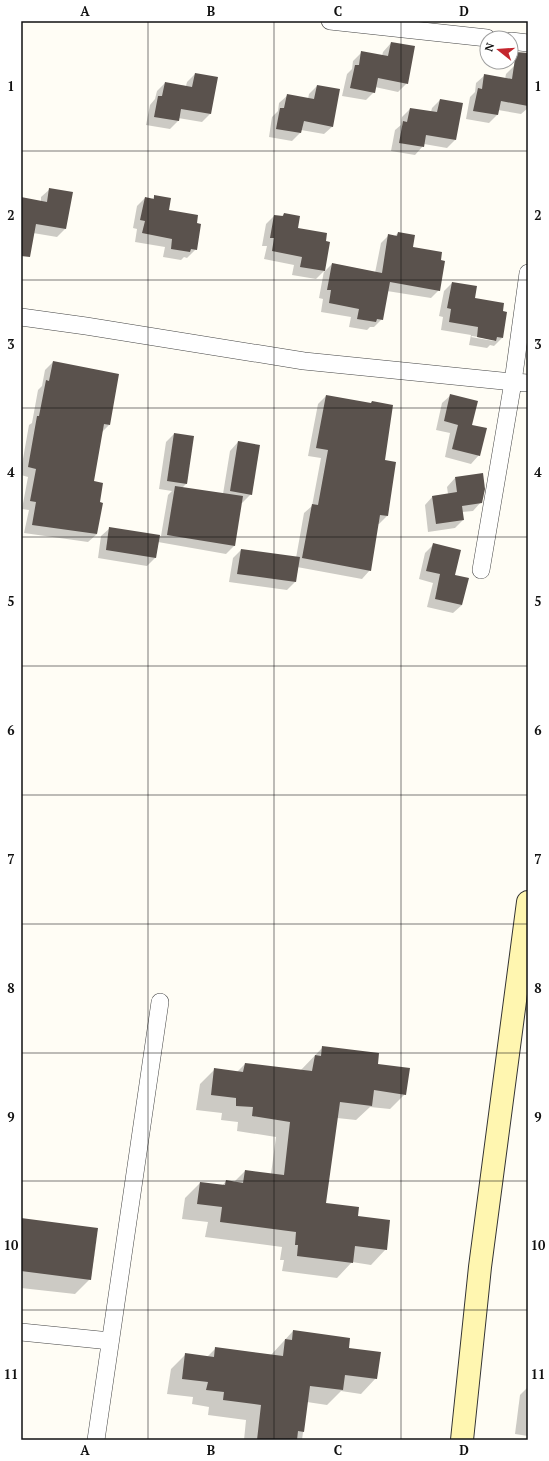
<svg xmlns="http://www.w3.org/2000/svg" width="549" height="1461" viewBox="0 0 549 1461" font-family="'PT Serif',serif">
<style>
.shadow{fill:#0003;fill-rule:evenodd}
.building{fill:#5a524d}
.lines{fill:none;stroke-linecap:round;stroke-linejoin:round}
.street-casing{stroke:#444;stroke-width:18}
.secondary-casing{stroke:#333;stroke-width:24}
.street{stroke:#fff;stroke-width:17}
.secondary{stroke:#fff6b0;stroke-width:22}
.grid{fill:none;stroke:#111;stroke-width:1;stroke-opacity:0.55}
.neatline{fill:none;stroke:#111;stroke-width:1.5}
.grid-label{font-size:13px;text-anchor:middle;font-weight:bold;fill:#111}
</style>
<rect width="100%" height="100%" fill="#fffdf5"/>
<!-- shadow -->
<g class="shadow">
<path d="M391,43l16,40 -9,9 -23,-5 -1,5 -8,8 -24,-4 5,-22 5,-5 1,-8 9,-9 20,4 1,-4z"/>
<path d="M514,66l14,3v39l-7,6 -23,-4 -1,5 -8,8 -23,-4 4,-22 5,-5 1,-9 9,-8 20,4 1,-5z"/>
<path d="M195,74l22,4 -7,36 -8,8 -24,-4v3l-8,8 -24,-4 4,-20 5,-6 2,-8 8,-8 21,3 1,-4z"/>
<path d="M317,86l16,40 -9,8 -23,-4 -1,3 -8,8 -23,-4 3,-20 6,-6 1,-8 9,-8 20,4 1,-5z"/>
<path d="M440,100l15,40 -8,8 -23,-4 -1,2 -8,9 -24,-4 4,-21 6,-5 1,-8 8,-8 21,3 1,-4z"/>
<path d="M50,189l22,4 -7,36 -8,8 -24,-4 -12,11v-46l20,4v-5z"/>
<path d="M155,196l13,15 28,38 -9,9 -3,-1 -3,3 -18,-3 2,-10 -30,-5 2,-13 -4,-1 4,-22 8,-8 7,1z"/>
<path d="M284,214l13,15 28,13 4,1 -5,29 8,-8 43,9 6,-30 8,-8 6,1 3,-3 14,15 27,42 -8,8 -44,-7 -5,28 -8,8h-4l-3,3 -18,-3 2,-10 -30,-5 2,-13 -4,-1 5,-27 -8,8 -24,-4 2,-10 -30,-6 3,-13h-5l4,-22 8,-8 7,1z"/>
<path d="M452,283l22,16 28,39 -8,8 -4,-1 -3,3 -18,-3 2,-10 -30,-5 2,-13 -4,-1 5,-25zM472,336l24,4 -2,1 -23,-4z"/>
<path d="M53,362l56,63 -7,7 -9,50 5,21 -1,31 -9,8 -64,-9 5,-23 -7,-1 6,-32 -7,-2v-5l8,-45 3,-2 6,-33 4,-4 3,-16z"/>
<path d="M451,395l28,60 -8,9 -26,-7 5,-24 -14,-3 6,-27z"/>
<path d="M326,396l58,65 11,2 -8,53 -8,8h-2l-7,46 -8,9 -65,-12 -2,15 -8,8 -58,-8 4,-24 8,-8 55,8 8,-45 8,-7 9,-48 -13,-2 10,-52z"/>
<path d="M174,434l19,3 -7,47 -4,4 41,6 7,-43 8,-9 13,52 -9,9 -1,-1 -7,44 -8,8 -68,-12 -3,16 -8,8 -49,-8 3,-22 9,-8 51,8 7,-41 4,-4 -13,-2 7,-47z"/>
<path d="M455,478l26,24 -8,9 -11,1 1,8 -8,8 -27,4 -3,-27 8,-9 15,-2 -1,-7z"/>
<path d="M433,545l21,30 8,30 -9,8 -26,-6 6,-24 -14,-4 6,-26z"/>
<path d="M323,1047l53,18 29,29 -15,15 -20,-2 -14,13 -19,-2 -12,86 32,13 29,32 -15,16 -19,-3 -15,16 -55,-7 2,-11h-4l2,-13 -77,-10 3,-15 -26,-3 3,-21 15,-15 22,3 4,-5 8,1 11,-11 26,3 5,-37 -39,-6 1,-9 -17,-2 1,-7 -26,-3 4,-26 15,-15 22,3 8,-8 55,7z"/>
<path d="M21,1219l69,60 -15,15 -54,-6z"/>
<path d="M293,1331l54,18 29,29 -15,16 -20,-3 -14,14 -20,-3 -5,38h-58l2,-20 -38,-5 1,-8 -17,-3 1,-7 -26,-3 4,-25 15,-15 21,3 9,-9 55,7z"/>
<path d="M528,1387v49l-13,-2 5,-39z"/>
</g>
<!-- building -->
<g class="building">
<path d="M391,42l24,4 -7,38 -30,-6 -3,15 -25,-5 5,-23h4l2,-14 27,5z"/>
<path d="M516,52l12,1v53l-27,-5 -3,14 -25,-4 5,-23 4,1 2,-15 28,5z"/>
<path d="M195,73l23,4 -7,37 -30,-5 -2,12 -25,-4 4,-21h4l3,-14 27,5z"/>
<path d="M317,85l23,4 -7,38 -29,-6 -3,12 -25,-4 4,-21h4l3,-14 27,5z"/>
<path d="M440,99l23,4 -7,37 -30,-5 -2,12 -25,-4 4,-22 4,1 3,-14 27,4z"/>
<path d="M49,188l24,4 -7,37 -30,-5 -6,33 -9,-1v-59l26,5z"/>
<path d="M154,195l17,3 -2,12 29,5 -1,8 4,1 -4,26 -6,-1 -1,3 -19,-3 1,-10 -30,-6 3,-12 -5,-1 5,-23 9,2z"/>
<path d="M284,213l16,3 -2,12 29,5 -1,8 4,1 -5,29 -25,-4 2,-10 -30,-6 2,-13h-4l4,-23 9,1z"/>
<path d="M398,232l17,3 -2,12 29,5 -1,8 4,1 -5,30 -50,-9 -7,38 -6,-1 -1,3 -19,-3 2,-10 -30,-6 2,-13h-4l5,-27 50,10 6,-39 9,2z"/>
<path d="M452,282l25,4 -2,12 29,5 -1,8 4,1 -4,26 -6,-1 -1,4 -19,-4 1,-10 -29,-5 2,-13 -4,-1z"/>
<path d="M53,361l66,13 -9,51 -6,-1 -10,57 9,2 -3,19 3,1 -6,31 -65,-9 4,-23 -6,-1 6,-32 -8,-2 9,-51h2l7,-36 3,1z"/>
<path d="M450,394l28,7 -6,24 15,3 -7,28 -28,-7 6,-24 -14,-4z"/>
<path d="M326,395l45,8 1,-2 21,4 -8,55 11,2 -8,54 -8,-1 -9,56 -69,-13 10,-54 6,1 10,-55 -12,-2z"/>
<path d="M174,433l20,3 -7,48 -20,-3z"/>
<path d="M238,441l22,4 -8,50 -22,-4z"/>
<path d="M483,473l2,16 -3,14 -20,3 2,14 -28,4 -4,-28 25,-4 -2,-15z"/>
<path d="M175,486l68,10 -8,50 -68,-11z"/>
<path d="M109,527l51,8 -4,23 -50,-8z"/>
<path d="M433,543l28,7 -6,25 14,3 -7,27 -27,-6 5,-25 -14,-3z"/>
<path d="M241,549l59,8 -4,25 -59,-8z"/>
<path d="M322,1046l57,7 -1,11 32,4 -4,27 -32,-5 -2,16 -32,-4 -14,101 33,4 -1,9 32,4 -3,30 -32,-4 -2,17 -56,-7 1,-11h-3l1,-13 -76,-10 2,-15 -25,-3 3,-22 25,3 1,-5 17,3 2,-13 39,5 6,-53 -38,-6 1,-9 -17,-1v-8l-25,-3 3,-27 29,4 2,-9 67,8 3,-16 6,1z"/>
<path d="M21,1218l77,10 -7,52 -70,-9z"/>
<path d="M293,1330l57,8 -1,10 32,4 -4,27 -32,-4 -2,15 -33,-4 -6,46 -6,-1 -1,9h-40l4,-35 -38,-5 1,-8 -18,-2 2,-8 -26,-3 3,-26 29,4 1,-10 68,9 2,-17 7,1z"/>
</g>
<g class="lines">
<defs>
<g id="street">
<path d="M330,21l157,17"/>
<path d="M511,41l17,2"/>
<path d="M21,317l65,9 218,35 209,21 15,1"/>
<path d="M481,570l32,-188 15,-109"/>
<path d="M21,1332l89,9"/>
<path d="M96,1440l64,-438"/>
</g>
<path id="secondary" d="M462,1440l18,-173 48,-365"/>
</defs>
<!-- street casing -->
<use href="#street" class="street-casing"/>
<!-- secondary casing -->
<use href="#secondary" class="secondary-casing"/>
<!-- street -->
<use href="#street" class="street"/>
<!-- secondary -->
<use href="#secondary" class="secondary"/>
</g>
<!-- grid -->
<path class="grid" d="M148,21v1419M274,21v1419M401,21v1419M21,151h507M21,280h507M21,408h507M21,537h507M21,666h507M21,795h507M21,924h507M21,1053h507M21,1181h507M21,1310h507"/>
<!-- border -->
<rect width="549" height="1461" fill="none" stroke="#ffffff" stroke-width="44"/>
<!-- north arrow -->
<g transform="translate(499 50) rotate(287)"><circle r="19" fill="#ffffff" stroke="#a0a0a0"/>
<path d="M0-3L7 15L0 10L-7 15Z" fill="#c4262e"/>
<text y="-6" font-size="11" font-weight="bold" text-anchor="middle" fill="#111111">N</text>
</g>
<rect x="22" y="22" width="505" height="1417" class="neatline"/>
<g class="grid-label">
<text x="85" y="16">A</text>
<text x="211" y="16">B</text>
<text x="338" y="16">C</text>
<text x="464" y="16">D</text>
<text x="11" y="91">1</text>
<text x="538" y="91">1</text>
<text x="11" y="220">2</text>
<text x="538" y="220">2</text>
<text x="11" y="349">3</text>
<text x="538" y="349">3</text>
<text x="11" y="477">4</text>
<text x="538" y="477">4</text>
<text x="11" y="606">5</text>
<text x="538" y="606">5</text>
<text x="11" y="735">6</text>
<text x="538" y="735">6</text>
<text x="11" y="864">7</text>
<text x="538" y="864">7</text>
<text x="11" y="993">8</text>
<text x="538" y="993">8</text>
<text x="11" y="1122">9</text>
<text x="538" y="1122">9</text>
<text x="11" y="1250">10</text>
<text x="538" y="1250">10</text>
<text x="11" y="1379">11</text>
<text x="538" y="1379">11</text>
<text x="85" y="1455">A</text>
<text x="211" y="1455">B</text>
<text x="338" y="1455">C</text>
<text x="464" y="1455">D</text>
</g>
</svg>
